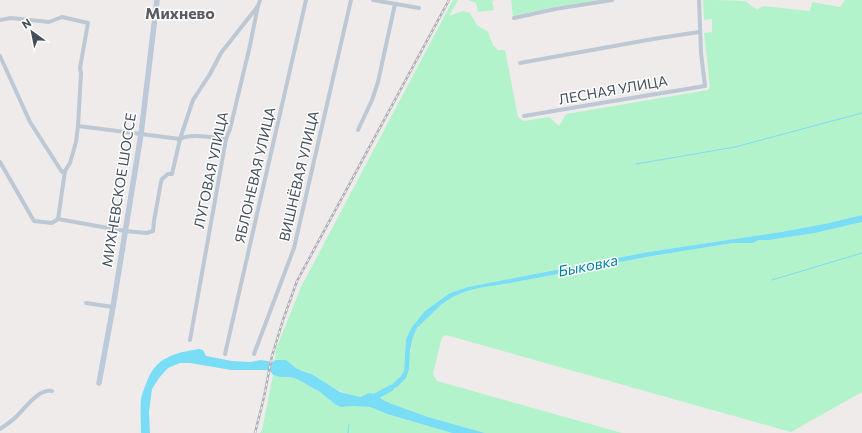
<svg xmlns="http://www.w3.org/2000/svg" width="862" height="433" viewBox="0 0 862 433" font-family="Commissioner,sans-serif">
<style>
.green{fill:#b2f3cb}
.water{fill:#7addf6}
.lines{fill:none;stroke-linecap:round;stroke-linejoin:round}
.stream{stroke:#7addf6;stroke-width:1}
.river{stroke:#7addf6;stroke-width:6}
.street{stroke:#bcc8d3;stroke-width:4}
.secondary{stroke:#bbc9d8;stroke-width:5.5}
.rail-casing{stroke:#adb1b7;stroke-width:2.5}
.rail{stroke:#fff;stroke-width:1;stroke-dasharray:3;stroke-linecap:butt}
.labels{text-anchor:middle;stroke-width:3;stroke-linejoin:round;paint-order:stroke}
.street-label{font-size:14px;fill:#424f5b;stroke:#fff}
.water-label{font-size:15px;font-style:italic;fill:#0281a0;stroke:#fff}
.quarter-label{font-size:16px;font-weight:bold;fill:#575c61;stroke:#fff}
</style>
<rect width="100%" height="100%" fill="#efebeb"/>
<!-- green -->
<g class="green">
<path d="M453,0h5l-9,16 14,-5 7,2 7,12 11,7 5,13 5,5h7l13,67 6,4 25,-4 10,9 7,-12 142,-24 2,-3 -6,-54 8,-1v-13l-8,1 -1,-20c13,0 28,0 41,1 5,1 8,7 14,8l5,-3 47,5 2,-9 28,5 5,-7h17v215l-33,8 -48,9 -133,20 -180,35 -18,6 -44,46 -2,32 -3,5 -15,15 20,-13 7,-41 4,-9 25,-24 11,-7 11,-5 15,-4 27,-4 146,-28 81,-13h20l6,-3h10l46,-7 47,-11v170l-71,40 -345,-97 -4,2 -9,37 4,7 185,52h-137l-57,-16 -36,-13 -9,-4 -7,-6h-10l-6,3c-16,-3 -28,-9 -40,-17 -3,-2 -5,-5 -8,-6 -4,-2 -8,-2 -12,-4 -9,-5 -13,-12 -25,-10l1,-11 25,-62z"/>
<path d="M468,0h27l-3,1 2,9 -16,2 -2,-9z"/>
<path d="M511,0h87l-45,7 -40,9z"/>
<path d="M273,375l7,2h10l7,2 23,13 16,13 5,2 12,-1 17,1 17,7 65,19h-192l2,-3z"/>
</g>
<!-- water -->
<g class="water">
<path d="M862,215v7l-47,11 -46,7h-10l-6,3h-20l-81,13 -147,28 -26,4 -15,4 -11,5 -11,7 -25,24 -4,9 -3,14 -1,18 -3,9 -9,9 -12,4 16,-15 3,-5 2,-32 6,-12 13,-16 25,-18 18,-6 180,-35 133,-20 48,-9z"/>
<path d="M199,349l4,1 3,6 26,5 18,1 11,-2 12,2 2,-2h11l10,8 6,3 10,3 9,6 19,12 20,5 9,-4 7,1 7,6 9,4 36,13 57,16h-33l-65,-19 -17,-7 -17,-1 -12,1 -5,-2 -16,-13 -23,-13 -7,-2h-10l-7,-2 -3,-4 -4,-1h-35l-41,-7h-10l-12,5 -9,10 -7,11 -3,23 1,21h-9c0,-11 -1,-23 0,-34 1,-5 3,-10 5,-15 9,-27 28,-31 53,-35z"/>
</g>
<g class="lines">
<!-- stream -->
<g class="stream">
<path d="M636,164l99,-17 127,-34"/>
<path d="M772,280l90,-27"/>
<path d="M348,433l1,-9"/>
</g>
<!-- river -->
<path class="river" d="M371,399l20,-11"/>
<!-- street -->
<g class="street">
<path d="M373,0l46,8"/>
<path d="M514,18l41,-9 57,-9"/>
<path d="M0,20l11,-2 38,4 13,-5 26,6 -8,45 1,5 -3,53 -2,16 -6,21 -5,8 -7,48"/>
<path d="M0,56l30,66 32,50 3,-1"/>
<path d="M520,63l133,-24 46,-7"/>
<path d="M524,116l71,-12 110,-18 -4,-33 -2,-53"/>
<path d="M78,126l102,13c11,-6 33,-1 46,0"/>
<path d="M358,130l14,-30 6,-18 17,-78"/>
<path d="M0,162l34,59 18,2 6,-4"/>
<path d="M58,219l67,12 22,2 6,-2 1,-10 7,-39 1,-3 6,-5h4l8,-35 13,-39 17,-26 11,-21 37,-47 2,-6"/>
<path d="M86,303l27,4"/>
<path d="M190,340l36,-201 4,-10 16,-67 3,-12 9,-44"/>
<path d="M225,354l81,-354"/>
<path d="M254,354l40,-106 57,-248"/>
<path d="M0,429c6,-4 12,-8 17,-13 9,-9 21,-27 35,-25"/>
</g>
<!-- secondary -->
<path class="secondary" d="M99,383l14,-76 28,-173 16,-134"/>
<defs>
<path id="rail" d="M255,433l9,-36 8,-41 11,-36 14,-39 152,-281"/>
</defs>
<!-- rail casing -->
<use href="#rail" class="rail-casing"/>
<!-- rail -->
<use href="#rail" class="rail"/>
</g>
<g class="labels">
<!-- street labels -->
<g class="street-label">
<text transform="translate(613 90) rotate(-10)" y="5">ЛЕСНАЯ УЛИЦА</text>
<text transform="translate(211 170) rotate(-78)" y="5">ЛУГОВАЯ УЛИЦА</text>
<text transform="translate(255 175) rotate(-77)" y="5">ЯБЛОНЕВАЯ УЛИЦА</text>
<text transform="translate(299 176) rotate(-77)" y="5">ВИШНЁВАЯ УЛИЦА</text>
<text transform="translate(119 190) rotate(-81)" y="5">МИХНЕВСКОЕ ШОССЕ</text>
</g>
<!-- water labels -->
<g class="water-label">
<text transform="translate(588 266) rotate(-11)" y="5">Быковка</text>
</g>
<!-- quarter labels -->
<g class="quarter-label">
<text x="180" y="19">Михнево</text>
</g>
</g>
<!-- north arrow -->
<g transform="translate(32 32) rotate(327)" stroke="#ffffff" stroke-width="3" paint-order="stroke">
<path d="M0-3L7 15L0 10L-7 15Z" fill="#424f5b"/>
<text y="-6" font-size="11" font-weight="bold" text-anchor="middle" fill="#424f5b">N</text>
</g>
</svg>
